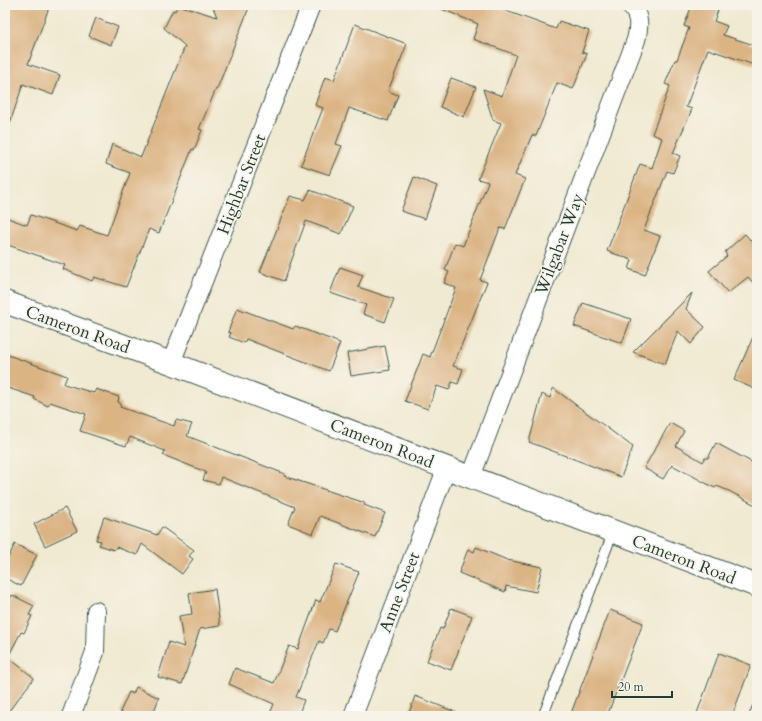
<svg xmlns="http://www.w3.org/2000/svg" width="762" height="721" viewBox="0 0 762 721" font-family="Cardo,serif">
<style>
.building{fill:#dbb484}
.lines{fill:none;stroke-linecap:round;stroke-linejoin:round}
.service-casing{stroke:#3e574c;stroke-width:11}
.minor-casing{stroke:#3e574c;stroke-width:20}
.tertiary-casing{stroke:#3e574c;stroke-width:24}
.service{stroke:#fff;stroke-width:9}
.minor{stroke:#fff;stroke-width:18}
.tertiary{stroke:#fff;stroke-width:22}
.labels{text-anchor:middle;stroke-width:3;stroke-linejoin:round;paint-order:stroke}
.street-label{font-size:17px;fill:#1f3d34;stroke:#f7f3e8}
</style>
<rect width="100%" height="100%" fill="#f7f3e8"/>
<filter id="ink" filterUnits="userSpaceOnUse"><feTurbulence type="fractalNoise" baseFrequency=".025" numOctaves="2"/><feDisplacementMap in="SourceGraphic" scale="8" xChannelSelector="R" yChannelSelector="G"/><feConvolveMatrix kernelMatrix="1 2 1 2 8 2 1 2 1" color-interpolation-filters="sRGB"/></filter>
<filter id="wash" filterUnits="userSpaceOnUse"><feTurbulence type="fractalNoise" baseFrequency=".012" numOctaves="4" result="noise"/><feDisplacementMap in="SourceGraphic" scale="16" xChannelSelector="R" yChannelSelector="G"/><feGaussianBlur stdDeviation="0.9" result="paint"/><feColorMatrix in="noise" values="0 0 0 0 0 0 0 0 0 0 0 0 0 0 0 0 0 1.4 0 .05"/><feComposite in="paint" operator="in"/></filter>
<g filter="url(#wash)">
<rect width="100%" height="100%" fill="#f0ead2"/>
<g id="blocks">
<!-- building -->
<g class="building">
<path d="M5,5h45l-22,59 32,11 -7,20 -30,-11 -15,45 -3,-1z"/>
<path d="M178,5l39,12 -5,-12h38l-33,84h-1l-17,40 3,1 -8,20 -2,-1 -33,84 -10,-4 -23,58 -32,-10 -2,4 -29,-12 2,-4 -60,-21v-27l22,8 4,-10 46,16 3,-5 27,9 23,-62 -24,-9 6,-20 29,13 44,-111 -21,-18 9,-18 2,1z"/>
<path d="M432,5h58l66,24 3,-8 30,10 -7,21 5,2 -14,35 -16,-6 -21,53 -4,-1 -17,40 10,4 -20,50 -5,-1 -20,52 7,2 -34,84 10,3 -5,15 -6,-2 -3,8 -12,-4 -9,23 -23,-8 18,-47 7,3 26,-69 -12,-5 5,-11 -4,-2 10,-27 8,3 25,-64 -10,-3 23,-56 -8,-3 -10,-31 19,7 14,-41 -43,-16 5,-15z"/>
<path d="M692,5h28l-6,16 13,5 -4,9 34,11v20l-49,-17 -22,58 6,2 -19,44 7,3 -7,17 -6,-2 -23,59 16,6 -15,39 -16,-6 3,-9 -25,-9 33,-87 12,4 10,-30 -10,-4 18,-48 -5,-2 10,-24h2l12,-32 -5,-2z"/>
<path d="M96,18l22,9 -7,18 -22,-9z"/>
<path d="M355,24l52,20 -19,47 10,4 -10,26 -39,-13 -13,36 6,2 -12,29 -29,-10 22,-57 -8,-3 10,-28 9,3z"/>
<path d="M451,78l25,9 -12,30 -24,-10z"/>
<path d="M414,177l23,9 -12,33 -24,-8z"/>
<path d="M310,190l43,16 -12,28 -35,-13 -22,60 -24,-9 30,-76 15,4z"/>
<path d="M745,234l12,14v39l-9,-10 -20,16 -19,-22 18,-15 -2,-4z"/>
<path d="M340,267l23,8 -5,12 36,12 -9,23 -22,-8 3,-9 -36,-12z"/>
<path d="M692,293l-6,16 19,18 -14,17 -13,-13 -13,33 -32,-12z"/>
<path d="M583,303l48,16 -9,24 -48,-17z"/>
<path d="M237,308l56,21 2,-3 45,17 -11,28 -83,-32 -2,4 -15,-6 2,-4 -3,-1z"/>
<path d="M757,328v62l-23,-10z"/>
<path d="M385,346l5,24 -39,6 -4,-23z"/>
<path d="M5,354l62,22 -3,8 30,9 2,-4 23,8 -1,5 3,2 -1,3 54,19 2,-6 16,4 -5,12 98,38 -1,2 81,27 -1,2 21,8 -10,24 -55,-21 -7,18 -25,-10 7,-17 -74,-30 -2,7 -16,-4 3,-8 -43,-17 2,-4 -35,-14 -4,9 -46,-15 6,-17 -36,-12 -2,4 -14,-7 1,-2 -30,-10z"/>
<path d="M553,388l80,59 -12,30 -92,-35 13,-48 8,4z"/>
<path d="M670,423l14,8 -8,15 27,16 2,-4h3l8,-15 41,22v41l-28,-15 -12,-5 -2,2 -43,-23 -9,14 -19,-11z"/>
<path d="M65,508l12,23 -32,15 -11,-22z"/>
<path d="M104,517l53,18 5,-8 32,23 -5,6 4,3 -11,15 -40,-30 -5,11 -21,-8 -2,3 -15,-5 2,-4 -5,-1z"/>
<path d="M15,544l22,11 -16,31 -16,-8v-14z"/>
<path d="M476,547l31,13 35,7 -6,25 -30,-6 -1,6 -46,-19 9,-24 6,3z"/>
<path d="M336,564l23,8 -24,59 -6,-2 -6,14 -4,-2 -23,56 8,3 -6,16h-29l5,-12 -45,-20 6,-16 39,15 15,-37 9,3 18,-49 4,2z"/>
<path d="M215,589l5,37 -20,3 -18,55 -24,-7 11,-35 15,5 -5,-31 13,-2 -3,-21z"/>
<path d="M12,595l22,11 -5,9 3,1 -8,17 -3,-1 -13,25 26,21 -29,38v-106z"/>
<path d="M451,608l21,8 -21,54 -24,-9 13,-33 3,1z"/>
<path d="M610,610l33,13 -36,93h-37z"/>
<path d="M719,653l32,12 -19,51h-36z"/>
<path d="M136,687l23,11 -7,18h-22l-10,-4 9,-20 4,2z"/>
<path d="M415,696l48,19 -1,1h-54z"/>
</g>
</g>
</g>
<g filter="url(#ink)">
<use href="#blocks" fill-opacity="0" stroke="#3e574c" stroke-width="1"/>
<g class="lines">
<defs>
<g id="service">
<path d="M543,716l70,-184"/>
<path d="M754,716l3,-8"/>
</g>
<g id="minor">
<path d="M171,363l140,-358"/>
<path d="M471,477l165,-437c3,-12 5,-26 -7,-35"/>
<path d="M71,716l24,-64 1,-41"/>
<path d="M353,716l94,-249"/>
</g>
<path id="tertiary" d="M5,302l166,61 586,223"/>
</defs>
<!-- service casing -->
<use href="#service" class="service-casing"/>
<!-- minor casing -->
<use href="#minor" class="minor-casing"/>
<!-- tertiary casing -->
<use href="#tertiary" class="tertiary-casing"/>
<!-- service -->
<use href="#service" class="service"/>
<!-- minor -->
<use href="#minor" class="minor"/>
<!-- tertiary -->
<use href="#tertiary" class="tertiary"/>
</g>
</g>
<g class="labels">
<!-- street labels -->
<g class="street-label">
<text transform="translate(241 184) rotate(-69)" y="6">Highbar Street</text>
<text transform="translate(559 244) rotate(-69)" y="6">Wilgabar Way</text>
<text transform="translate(78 329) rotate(20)" y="6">Cameron Road</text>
<text transform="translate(382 443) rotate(21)" y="6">Cameron Road</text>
<text transform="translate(684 559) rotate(21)" y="6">Cameron Road</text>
<text transform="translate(399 592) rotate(-69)" y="6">Anne Street</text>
</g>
</g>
<!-- margin -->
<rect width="762" height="721" fill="none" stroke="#f7f3e8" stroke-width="20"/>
<!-- scale -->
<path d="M612 691v6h60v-6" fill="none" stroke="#1f3d34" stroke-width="2"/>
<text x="618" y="691" font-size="12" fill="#1f3d34" stroke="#f7f3e8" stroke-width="3" paint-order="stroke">20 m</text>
</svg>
